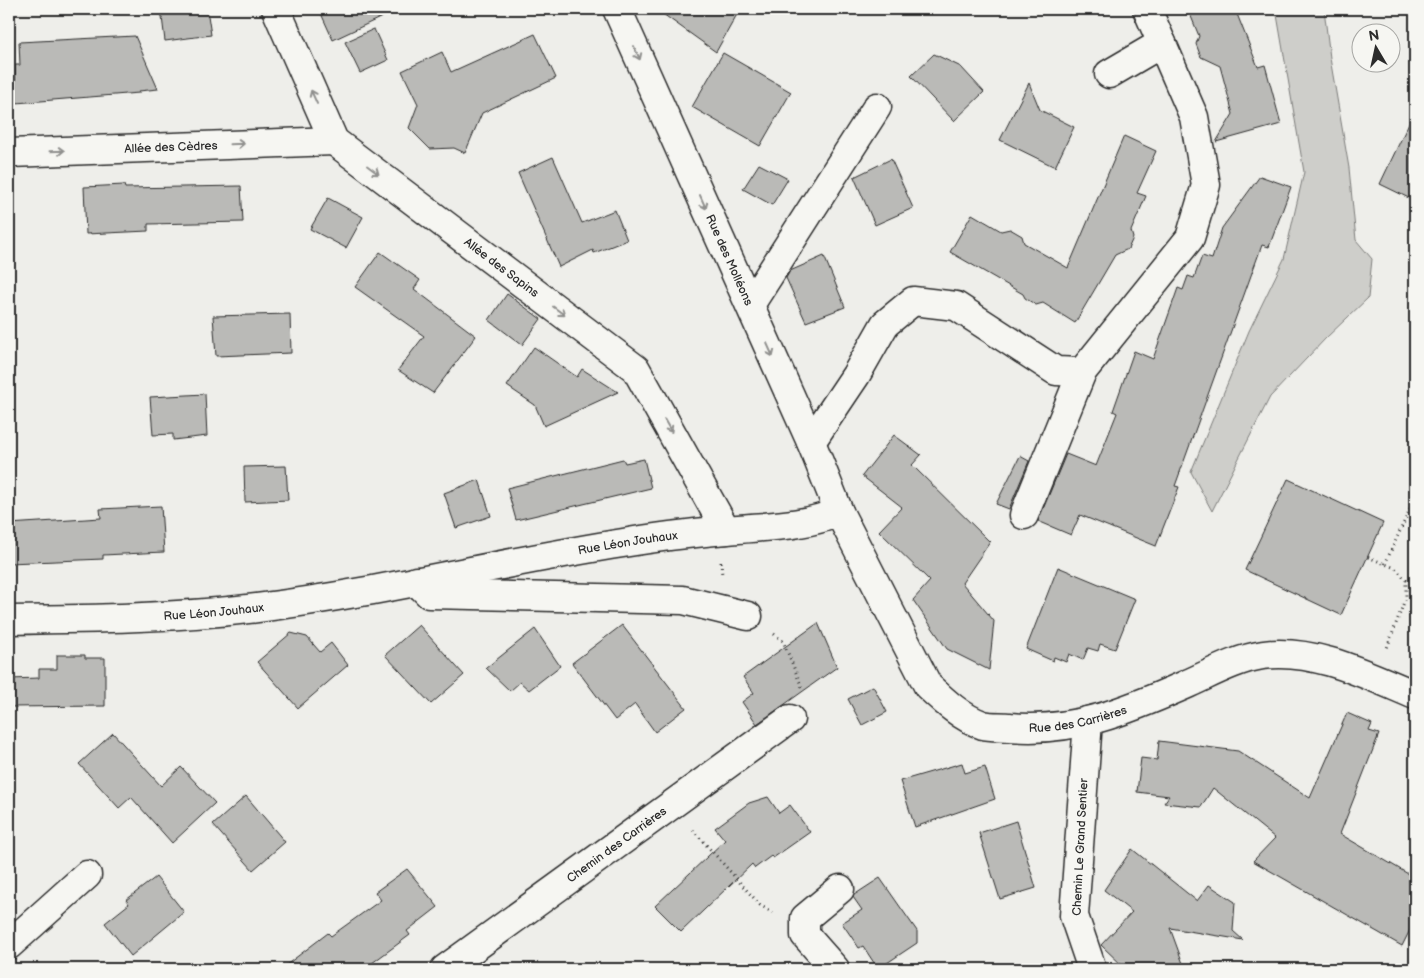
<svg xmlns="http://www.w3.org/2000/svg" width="1424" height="978" viewBox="0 0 1424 978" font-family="'Balsamiq Sans',sans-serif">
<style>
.green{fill:#cececa;stroke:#7c7c7a}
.building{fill:#babab7;stroke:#2b2b2b}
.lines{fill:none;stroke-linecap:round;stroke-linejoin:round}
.minor-casing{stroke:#2b2b2b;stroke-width:31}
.path{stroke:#2b2b2b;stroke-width:3;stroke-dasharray:1 4;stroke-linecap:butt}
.minor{stroke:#f6f6f2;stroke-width:28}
.oneway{stroke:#90908e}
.labels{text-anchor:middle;stroke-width:5;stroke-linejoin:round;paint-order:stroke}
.street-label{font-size:12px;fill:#2b2b2b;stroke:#f6f6f2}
</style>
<rect width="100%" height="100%" fill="#eeeeea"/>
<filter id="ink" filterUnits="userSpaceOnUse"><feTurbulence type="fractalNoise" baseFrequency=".02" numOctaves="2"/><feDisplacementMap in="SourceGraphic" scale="10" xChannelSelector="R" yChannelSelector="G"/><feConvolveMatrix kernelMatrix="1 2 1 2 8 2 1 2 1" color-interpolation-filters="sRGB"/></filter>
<g filter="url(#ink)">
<!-- green -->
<path class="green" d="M1276,9h48l6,49 19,110 7,72 16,19 -4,39 -42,40 -56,59 -58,114 -21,-39 58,-141 35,-72 20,-87z"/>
<!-- building -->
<g class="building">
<path d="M161,9h46l4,26 -46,6z"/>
<path d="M319,9h80l-66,31z"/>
<path d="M656,9h84l-24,43z"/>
<path d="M1188,9h47l23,58 7,-2 16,59 -65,18 17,-28 -13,-48 -19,-9 -5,-13 3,-8z"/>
<path d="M374,29l14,31 -28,13 -15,-31z"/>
<path d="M535,34l21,44 -74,35 -17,40 -11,-5 -24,1 -21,-21 9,-24 -16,-33 40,-19 9,20z"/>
<path d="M135,36l23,53 -19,2v2l-123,10 -1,-38h5l-1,-23z"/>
<path d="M723,53l68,39 -31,54 -68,-39z"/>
<path d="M934,54l27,13 23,25 -30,29 -43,-45z"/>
<path d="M1029,83l11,27 34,17 -19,40 -55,-27z"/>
<path d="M1415,110v91l-35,-17z"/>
<path d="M1124,136l32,15 -19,42 9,3 -15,35 2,7 -5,11 -13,6 -40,68 -32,-20 -7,2 -11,-7 -2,-4 -73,-42 22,-38 29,17 9,-2 12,7 2,7 44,25z"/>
<path d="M553,157l29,66 33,-13 12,30 -33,13 -1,-3 -34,17 -41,-94z"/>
<path d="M891,159l22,49 -38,17 -21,-48z"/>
<path d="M759,164l29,15 -16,26 -29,-16z"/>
<path d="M1260,176l31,11 -22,60 -7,-2 -87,241 4,1 -23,59 -76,-31 -9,20 -33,-14 28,-67 30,12 21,-53 -4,-2 21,-60 19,8 25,-71 5,2 5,-14 6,2 8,-22 10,3 10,-31z"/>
<path d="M124,185l1,3 116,-2 2,36 -95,2v7l-62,3 -2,-47z"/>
<path d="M328,198l35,19 -17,31 -36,-19z"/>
<path d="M380,252l40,28 -6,9 62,47 -43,57 -35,-23 26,-34 -69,-49z"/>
<path d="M824,256l21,51 -39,15 -20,-44 4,-7z"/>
<path d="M507,294l34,25 -19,26 -33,-25z"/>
<path d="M290,314l1,39 -75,3 -3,-40z"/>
<path d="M534,347l43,30 5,-8 36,23 -74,34 -9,-21 -28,-19z"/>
<path d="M205,394l2,42 -34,4v-6l-20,1 -3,-38z"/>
<path d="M894,435l27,20 -9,10 78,77 -28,41 32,38 -5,49 -42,-21 -34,-49 17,-19 -51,-50 23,-24 -40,-31z"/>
<path d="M1020,456l9,5 -20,48 -13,-5z"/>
<path d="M623,459l2,4 19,-4 7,29 -135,32 -9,-32z"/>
<path d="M286,466l2,34 -43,2 -1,-35z"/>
<path d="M1288,479l95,44 -42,92 -96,-45z"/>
<path d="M479,480l12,36 -35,12 -12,-35z"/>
<path d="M161,506l3,46 -61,3v4l-94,4v-39l92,-6 -1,-9z"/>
<path d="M1058,567l77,32 -20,50 -15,-5 -2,7 -10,-3 -5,12 -14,-6 -3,8 -12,-5 -1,4 -27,-12z"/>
<path d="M818,623l19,44 -80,57 -15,-22 12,-9 -11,-16z"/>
<path d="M419,625l45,50 -33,29 -46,-49z"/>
<path d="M622,625l64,83 -31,24 -20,-28 -20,16 -43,-57z"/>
<path d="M535,629l25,37 -31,24 -9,-8 -10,9 -24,-23z"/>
<path d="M291,633l16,4 13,15 11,-9 17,22 -50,43 -41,-46z"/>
<path d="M57,655h28v3h20v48l-96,1v-28l30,-1v-9h18z"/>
<path d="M873,686l14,26 -25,13 -14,-26z"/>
<path d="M1347,713l25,11 -3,7 10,3 -39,100 75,44v42l-13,26 -149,-85 22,-23 -62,-50 -12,19 -37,-4 5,-7 -32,-4 4,-34 16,2 2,-19 79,10 72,47z"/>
<path d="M113,733l48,53 20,-19 34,36 -43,40 -41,-46 -12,11 -40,-44z"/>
<path d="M962,763l3,10 20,-6 10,32 -80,28 -15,-46z"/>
<path d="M246,796l39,46 -32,28 -40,-45z"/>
<path d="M768,797l11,16 11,-8 20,27 -37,26 -2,-2 -16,12 -3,-4 -71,68 -26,-26 70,-66 -10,-12 34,-25z"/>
<path d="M1016,821l20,67 -36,11 -21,-66z"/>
<path d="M1132,849l65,52 12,-16 26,17 -2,29 10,9 -73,-12 15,41h-59l-25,-24 31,-33 -28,-22z"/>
<path d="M407,869l31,38 -31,24 3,4 -46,34h-83l47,-36 3,3 50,-36 -6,-8z"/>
<path d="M156,877l28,35 -53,44 -26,-33 24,-19 -3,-4z"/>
<path d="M880,878l37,53v12l-39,26 -15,-23 -4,2 -17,-25 20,-13 -9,-13 1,-2z"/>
</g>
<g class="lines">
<defs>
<g id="minor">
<path id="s1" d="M276,9l58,132 302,228 90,161"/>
<path id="s2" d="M617,9l194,433 28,70 89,174c16,15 34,32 55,39 8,2 19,1 27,2 64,6 118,-17 175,-42 25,-11 51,-26 78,-30 52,-7 106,21 152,40"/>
<path d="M1109,74l53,-31"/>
<path id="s3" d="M9,153l325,-12"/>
<path d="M750,305l127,-198"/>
<path d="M811,442l45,-67 29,-51 28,-23 43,5 100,65 26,1 108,-134 16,-53 -12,-68 -47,-108"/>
<path d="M1024,515l58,-143"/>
<path d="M416,581l13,13 254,6 65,16"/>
<path id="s4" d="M9,620c83,-1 165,-2 248,-12 123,-15 244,-46 366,-65 34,-6 70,-10 104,-13 39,-4 76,-3 112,-18"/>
<path d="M1088,721l-14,195 18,53"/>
<path d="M9,945l78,-70"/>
<path id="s5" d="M445,969l345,-250"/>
<path d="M835,969l-30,-34v-17l35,-29"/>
</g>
</defs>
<!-- minor casing -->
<use href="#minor" class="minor-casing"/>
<!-- path -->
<g class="path">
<path d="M1368,557l27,11 11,12v17l-19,51"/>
<path d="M721,562l1,14"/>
<path d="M1385,564l30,-66"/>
<path d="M1406,580l9,3"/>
<path d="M774,634l9,7 20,49"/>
<path d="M693,830l67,75 13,8"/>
</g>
<!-- minor -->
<use href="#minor" class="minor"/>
</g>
<!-- one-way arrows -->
<defs><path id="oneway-shaft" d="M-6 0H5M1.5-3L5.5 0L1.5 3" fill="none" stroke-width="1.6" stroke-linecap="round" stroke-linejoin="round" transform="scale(1.25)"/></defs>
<g class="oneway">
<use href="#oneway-shaft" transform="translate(637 53) rotate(66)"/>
<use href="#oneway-shaft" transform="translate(314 97) rotate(-114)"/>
<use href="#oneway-shaft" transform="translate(237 144) rotate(-2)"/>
<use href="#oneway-shaft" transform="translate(57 151) rotate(-2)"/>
<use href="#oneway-shaft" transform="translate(373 170) rotate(37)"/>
<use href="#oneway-shaft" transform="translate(703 202) rotate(66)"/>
<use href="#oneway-shaft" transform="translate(559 311) rotate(37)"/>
<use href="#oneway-shaft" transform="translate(770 350) rotate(66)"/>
<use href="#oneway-shaft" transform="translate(668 426) rotate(60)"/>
</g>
</g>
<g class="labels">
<!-- street labels -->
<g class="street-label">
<text dy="4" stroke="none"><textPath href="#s3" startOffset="162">Allée des Cèdres</textPath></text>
<text dy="4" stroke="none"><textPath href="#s2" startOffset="275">Rue des Molléons</textPath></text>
<text dy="4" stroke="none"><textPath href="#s1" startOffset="354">Allée des Sapins</textPath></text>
<text dy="4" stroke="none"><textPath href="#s4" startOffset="625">Rue Léon Jouhaux</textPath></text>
<text dy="4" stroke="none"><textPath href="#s4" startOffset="205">Rue Léon Jouhaux</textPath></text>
<text dy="4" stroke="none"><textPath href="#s2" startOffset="909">Rue des Carrières</textPath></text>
<text dy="4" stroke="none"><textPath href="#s5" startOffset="212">Chemin des Carrières</textPath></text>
<text transform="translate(1080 847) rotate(-87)" y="4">Chemin Le Grand Sentier</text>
</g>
</g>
<!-- margin -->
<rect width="1424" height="978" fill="none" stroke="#f6f6f2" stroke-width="30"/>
<rect x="15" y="15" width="1394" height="948" fill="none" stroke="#2b2b2b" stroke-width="2" filter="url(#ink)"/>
<!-- north arrow -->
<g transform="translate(1376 48) rotate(351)"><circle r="24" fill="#f6f6f2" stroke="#a5a5a2"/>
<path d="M0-4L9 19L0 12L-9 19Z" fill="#2b2b2b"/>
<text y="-8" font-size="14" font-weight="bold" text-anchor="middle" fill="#2b2b2b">N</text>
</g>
</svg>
